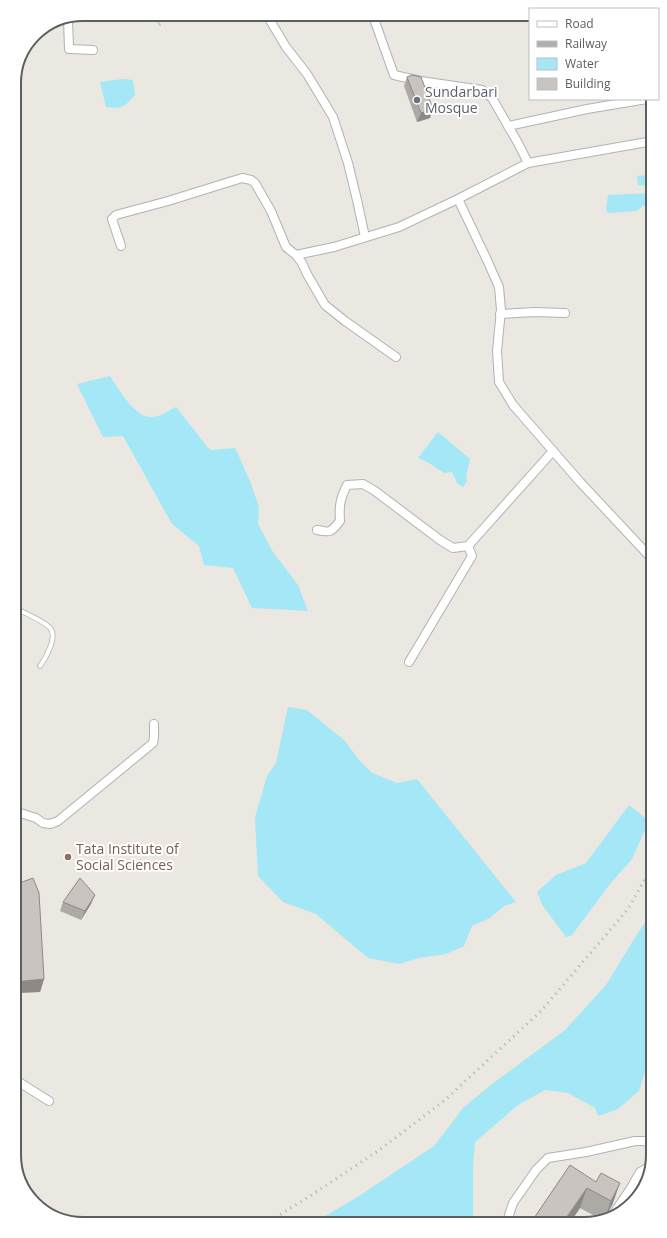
<svg xmlns="http://www.w3.org/2000/svg" width="667" height="1238" viewBox="0 0 667 1238" font-family="'Open Sans',sans-serif">
<style>
.water{fill:#a4e8f8}
.lines{fill:none;stroke-linecap:round;stroke-linejoin:round}
.lane-casing{stroke:#afb3b6;stroke-width:5.5}
.street-casing{stroke:#afb3b6;stroke-width:10}
.path{stroke:#a3d2a4;stroke-width:1.5;stroke-dasharray:4 2;stroke-linecap:butt}
.lane{stroke:#fff;stroke-width:4}
.street{stroke:#fff;stroke-width:8}
.rail{stroke:#aeafaf;stroke-width:3;stroke-dasharray:1 5;stroke-linecap:butt}
.wall{fill:#ada9a5}
.shaded-wall{fill:#8d8986}
.building{fill:#c9c4c0;stroke:#8d8986}
.worship-dot{fill:#6b7280;stroke:#fff;stroke-width:1.5}
.education-dot{fill:#8d6e63;stroke:#fff;stroke-width:1.5}
.labels{text-anchor:middle;stroke-width:4;stroke-linejoin:round;paint-order:stroke}
.worship-label{font-size:14px;fill:#5b616d;stroke:#fff;text-anchor:start}
.education-label{font-size:14px;fill:#785e54;stroke:#fff;text-anchor:start}
.rim{fill:none;stroke:#5a5f61;stroke-width:2}
</style>
<rect width="100%" height="100%" fill="#ebe7e1"/>
<!-- water -->
<g class="water">
<path d="M123,79l10,1 2,15c-11,12 -12,14 -29,12l-6,-25z"/>
<path d="M653,174v12l-15,-1 -1,-9z"/>
<path d="M653,193v11l-10,2 -6,5 -29,2 -2,-3 2,-15z"/>
<path d="M110,376c9,13 25,43 43,41 7,0 16,-7 23,-10l34,43 25,-2 15,33 9,26 -1,17 15,28 25,33 10,26 -56,-3 -19,-40 -29,-3 -5,-19 -27,-22 -49,-88 -20,1 -26,-53z"/>
<path d="M438,432l32,27 -4,18 1,4 -4,6 -6,-4 -5,-11 -8,1 -15,-10 -11,-5z"/>
<path d="M288,707l19,3 37,30 16,21 12,12 25,10 20,-4 99,123 -12,4 -14,12 -18,8 -8,20 -18,8 -27,4 -20,6 -31,-6 -52,-44 -33,-12 -25,-26 -3,-59 12,-41 9,-13z"/>
<path d="M629,805l20,16 -17,38 -22,25 -38,51 -6,2 -23,-31 -6,-14 19,-17 30,-12z"/>
<path d="M653,911v154l-7,3 -7,23 -21,18 -20,7 -3,-8 -27,-15 -23,-3 -27,15 -43,37 -2,24v58h-161l47,-28 75,-50 29,-38 29,-24 73,-54 41,-45 28,-46z"/>
</g>
<g class="lines">
<defs>
<path id="lane" d="M14,608c9,4 30,13 36,20 8,8 -4,30 -10,38"/>
<g id="street">
<path d="M373,16l21,59 27,6 61,9 10,8 26,45 10,20 -70,36 29,61 12,27 2,23 -4,41 2,31 14,23 67,77 73,78"/>
<path d="M268,17l18,30 21,27 26,43 15,46 9,37 8,37"/>
<path d="M68,19l1,30 24,1"/>
<path d="M508,126l79,-17 60,-10"/>
<path d="M528,163l125,-22"/>
<path d="M121,246l-9,-27 4,-4 52,-14 74,-23 9,2 4,3 16,28 15,36 10,8 38,-8 65,-20 59,-28"/>
<path d="M296,255l6,8 5,11 18,31 20,16 51,36"/>
<path d="M500,314l35,-2 30,1"/>
<path d="M317,530c14,3 14,2 23,-9 -1,-15 0,-22 7,-36l16,-1 12,7 65,49 13,8 15,-2 85,-95"/>
<path d="M409,662l63,-106 -4,-10"/>
<path d="M14,811l22,7 7,5 7,1 8,-3 95,-78 1,-6v-13"/>
<path d="M14,1079l35,22"/>
<path d="M637,1197l-6,-9 9,-16 9,-5"/>
<path d="M610,1219l21,-31"/>
<path d="M507,1224l2,-9 4,-12 23,-33 12,-12 38,-6 49,-11h10l8,5"/>
</g>
</defs>
<!-- lane casing -->
<use href="#lane" class="lane-casing"/>
<!-- street casing -->
<use href="#street" class="street-casing"/>
<!-- path -->
<path class="path" d="M154,18l7,8"/>
<!-- lane -->
<use href="#lane" class="lane"/>
<!-- street -->
<use href="#street" class="street"/>
<!-- rail -->
<path class="rail" d="M265,1224l45,-28 68,-45 67,-51 96,-89 87,-102 25,-44"/>
</g>
<!-- wall -->
<g class="wall">
<path d="M407,77l23,41 -13,4 -13,-36z"/>
<path d="M17,884l27,95 -4,13 -26,1v-101z"/>
<path d="M63,902l28,2 -10,16 -21,-9z"/>
<path d="M596,1182l17,21 -9,17h-2l-22,-12 -11,16h-39z"/>
</g>
<!-- shaded-wall -->
<g class="shaded-wall">
<path d="M433,109l-3,9 -13,4 4,-9z"/>
<path d="M95,895l-4,9 -10,16 4,-9z"/>
<path d="M44,979l-4,13 -26,1v-11z"/>
<path d="M620,1183l-7,20 -9,17 7,-19z"/>
<path d="M587,1188l-7,20 -11,16h-7z"/>
</g>
<!-- building -->
<g class="building">
<path d="M412,75l9,2 12,32 -12,4 -14,-36z"/>
<path d="M33,878l6,15 5,86 -30,3v-80l3,-18z"/>
<path d="M80,878l15,17 -10,16 -22,-9z"/>
<path d="M570,1165l26,17 5,-9 19,10 -9,18 -24,-13 -25,36h-32z"/>
</g>
<!-- markers -->
<circle class="worship-dot" cx="417" cy="100" r="4"/>
<circle class="education-dot" cx="68" cy="857" r="4"/>
<g class="labels">
<!-- worship labels -->
<g class="worship-label">
<text x="425" y="97">Sundarbari<tspan x="425" dy="16">Mosque</tspan></text>
</g>
<!-- education labels -->
<g class="education-label">
<text x="76" y="854">Tata Institute of<tspan x="76" dy="16">Social Sciences</tspan></text>
</g>
</g>
<!-- crop -->
<path d="M0 0H667V1238H0ZM83 21H584A62 62 0 0 1 646 83V1155A62 62 0 0 1 584 1217H83A62 62 0 0 1 21 1155V83A62 62 0 0 1 83 21Z" fill="#fff" fill-rule="evenodd"/>
<path class="rim" d="M83 21H584A62 62 0 0 1 646 83V1155A62 62 0 0 1 584 1217H83A62 62 0 0 1 21 1155V83A62 62 0 0 1 83 21Z"/>
<!-- legend -->
<rect x="529" y="8" width="130" height="92" fill="#ffffff" stroke="#bdbfc0"/>
<rect x="537" y="21" width="20" height="6" fill="#ffffff" stroke="#bdbfc0"/>
<text x="565" y="28" font-size="12" fill="#5a5f61">Road</text>
<rect x="537" y="41" width="20" height="6" fill="#aeafaf" stroke="#bdbfc0"/>
<text x="565" y="48" font-size="12" fill="#5a5f61">Railway</text>
<rect x="537" y="58" width="20" height="12" fill="#a4e8f8" stroke="#bdbfc0"/>
<text x="565" y="68" font-size="12" fill="#5a5f61">Water</text>
<rect x="537" y="78" width="20" height="12" fill="#c9c4c0" stroke="#bdbfc0"/>
<text x="565" y="88" font-size="12" fill="#5a5f61">Building</text>
</svg>
